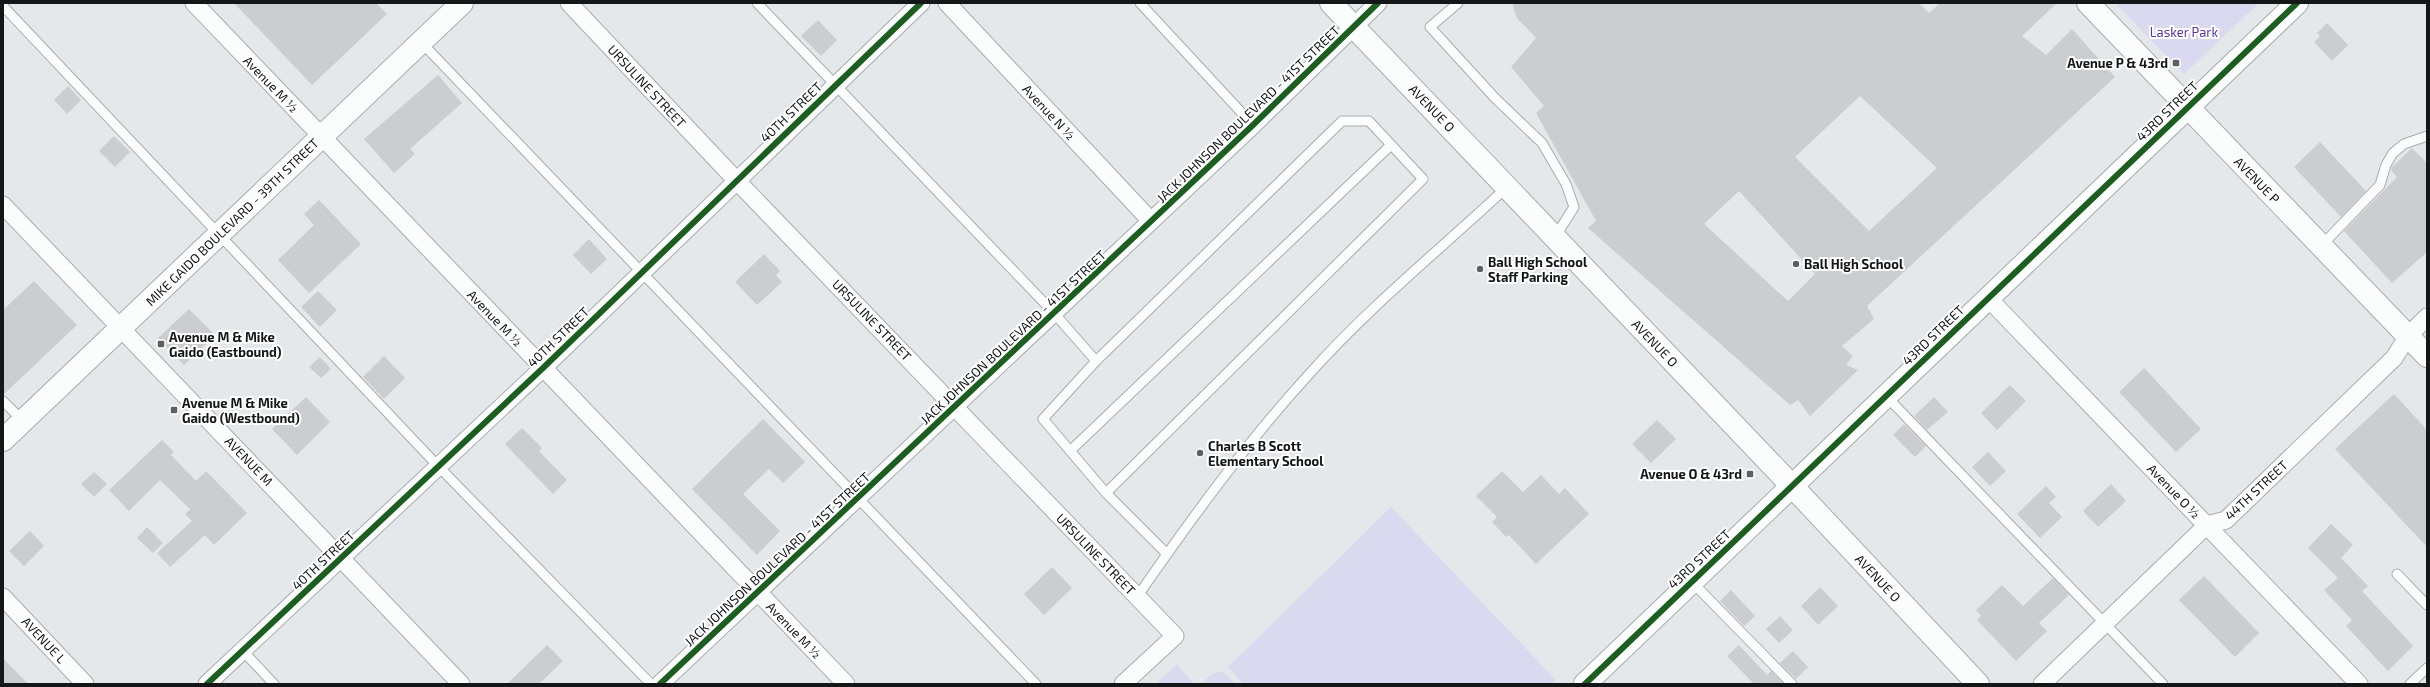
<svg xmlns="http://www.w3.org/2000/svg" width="2430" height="687" viewBox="0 0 2430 687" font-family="'Exo 2',sans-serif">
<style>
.green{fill:#dbd9f0}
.building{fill:#cccdd0;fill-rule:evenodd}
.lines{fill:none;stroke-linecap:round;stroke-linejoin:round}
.service-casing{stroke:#a9abad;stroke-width:11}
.minor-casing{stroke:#a9abad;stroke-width:19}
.tertiary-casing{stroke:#a9abad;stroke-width:24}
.secondary-casing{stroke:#a9abad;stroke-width:24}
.service{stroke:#fbfcfc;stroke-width:9}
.minor{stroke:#fbfcfc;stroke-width:17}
.tertiary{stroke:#fbfcfc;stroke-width:22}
.secondary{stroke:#fbfcfc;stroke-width:22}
.cycleway-casing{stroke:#fff;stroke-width:8}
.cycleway{stroke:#1b5e20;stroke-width:6}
.poi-dot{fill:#5d6062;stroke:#fff;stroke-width:1.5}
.labels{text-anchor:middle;stroke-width:4;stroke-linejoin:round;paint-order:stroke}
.park-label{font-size:13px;fill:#59379f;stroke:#fff}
.poi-label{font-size:13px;font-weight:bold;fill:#141618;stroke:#fff;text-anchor:start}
.street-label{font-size:13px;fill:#141618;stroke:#fff}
</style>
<rect width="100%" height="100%" fill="#e5e8eb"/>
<!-- green -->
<g class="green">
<path d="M2115,3h144l-75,71z"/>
<path d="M1391,507l165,173 -4,4h-309l-15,-17z"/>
<path d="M1177,664l17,20h-38z"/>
<path d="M1222,671l14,13h-35l11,-10z"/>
</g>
<!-- building -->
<g class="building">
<path d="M234,3h142l11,11 -75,71z"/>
<path d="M1512,3h407l10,10 11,-10h117l-35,33 24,19 26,-26 43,48 -248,229 7,13 -32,27 11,10 -7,9 12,5 -48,46 -12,-16 -8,5 -202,-177 8,-7 -60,-108 8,-7 -33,-39 25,-29 -19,-20zM1860,96l77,72 -68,63 -74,-74zM1739,191l76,83 -27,27 -84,-77z"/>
<path d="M818,20l19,20 -16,16 -20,-20z"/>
<path d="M2327,23l21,22 -16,16 -18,-19 6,-6 -3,-3z"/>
<path d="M438,75l24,28 -52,46 5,5 -21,19 -30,-34z"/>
<path d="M68,86l13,14 -14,14 -13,-14z"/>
<path d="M114,136l16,16 -15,15 -16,-16z"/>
<path d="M2320,142l46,49 -25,26 -47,-50z"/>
<path d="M2412,148l15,15v89l-35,31 -48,-52 53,-54 -6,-7 1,-3z"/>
<path d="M319,200l42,44 -52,49 -31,-33 36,-35 -10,-11z"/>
<path d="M589,239l18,20 -16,15 -18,-19z"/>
<path d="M764,254l16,17 -4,4 6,7 -25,23 -22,-23z"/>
<path d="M34,281l43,44 -74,70v-85z"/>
<path d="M318,291l19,19 -17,17 -19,-20z"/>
<path d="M189,309l26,26 -31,30 -26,-27z"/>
<path d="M384,356l21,22 -21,21 -21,-22z"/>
<path d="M320,357l11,12 -10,9 -12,-11z"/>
<path d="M2144,368l57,61 -25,23 -57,-60z"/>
<path d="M2010,385l16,16 -29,29 -16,-17z"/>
<path d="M2394,394l33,36v117l-92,-98z"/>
<path d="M306,397l24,25 -33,33 -25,-26z"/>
<path d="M1934,397l14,15 -21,18 -13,-14z"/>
<path d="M763,419l42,43 -22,21 -14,-14 -26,25 37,37 -23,24 -65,-66z"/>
<path d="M1657,420l19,19 -25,24 -19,-19z"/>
<path d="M1904,424l22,22 -11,11 -22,-22z"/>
<path d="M522,428l20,20 -3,3 28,29 -14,14 -48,-50z"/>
<path d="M162,440l12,12 -3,3 25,26 10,-10 41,42 -33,32 -9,-10 -35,32 -13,-14 35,-32 -7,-7 5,-5 -30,-29 -31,31 -20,-21z"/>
<path d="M1988,452l18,19 -16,15 -18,-19z"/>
<path d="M1502,471l21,21 18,-17 18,19 6,-6 24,26 -53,50 -27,-29 -3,2 -14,-15 5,-5 -21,-21z"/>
<path d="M94,472l13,12 -13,13 -13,-13z"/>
<path d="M2111,484l15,17 -28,26 -15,-16z"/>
<path d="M2046,486l10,11 -7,6 13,14 -22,21 -23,-24z"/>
<path d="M2331,524l22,21 -12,13 27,28 -6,5 51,55 -25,25 -42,-45 6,-6 -28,-30 14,-12 -30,-30z"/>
<path d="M147,527l16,16 -10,10 -16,-15z"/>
<path d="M30,531l14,15 -20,20 -15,-15z"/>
<path d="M1052,567l20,21 -28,27 -20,-21z"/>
<path d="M2204,576l55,57 -24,24 -56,-57z"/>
<path d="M2053,578l16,17 -30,28 8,8 -31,30 -39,-41 4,-4 -5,-6 26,-25 21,21z"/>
<path d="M1820,587l18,19 -20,19 -17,-19z"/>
<path d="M1731,590l24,26 -11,10 -24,-25z"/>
<path d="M1780,616l13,14 -14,13 -13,-14z"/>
<path d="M547,645l16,16 -24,23h-32z"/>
<path d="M1739,645l28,30 4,-4 13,13h-30l-27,-28z"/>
<path d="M1793,651l15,16 -12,12 -16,-16z"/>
<path d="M3,658l25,26h-25z"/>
</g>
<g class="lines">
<defs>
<g id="service">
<path d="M757,3l297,310 42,48 -53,58 63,74 60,60"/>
<path d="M1140,3l113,122"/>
<path d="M1458,3l-28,24 65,71 47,45 24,41 8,23 -19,30"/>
<path d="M3,6l434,459 214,219"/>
<path d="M421,42l615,642"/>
<path d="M2321,246l59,-61 6,-20 7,-12 11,-9 23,-8"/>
<path d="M1096,361l246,-240h27l54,58 -317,314"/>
<path d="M1886,396l277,288"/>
<path d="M3,401l20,20"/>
<path d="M1070,451l321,-306"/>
<path d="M2397,574l30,31"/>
<path d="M1691,581l101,103"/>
<path d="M1137,597c54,-78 110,-155 174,-225 60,-67 131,-124 196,-185"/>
<path d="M242,650l32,34"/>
<path d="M2410,684l17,-16"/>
</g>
<g id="minor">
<path d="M194,3l652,681"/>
<path d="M569,3l167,177 439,456 -52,48"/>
<path d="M947,3l204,218"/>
<path d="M3,205l458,479"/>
<path d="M1988,298l371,386"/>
<path d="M3,597l82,87"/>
<path d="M207,684l336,-316 378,-365"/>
<path d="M660,684l593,-559 125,-122"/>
<path d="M2042,684l165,-159 19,-5 168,-162 14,-22 19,-19"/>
</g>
<path id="tertiary" d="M1585,684l712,-681"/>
<g id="secondary">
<path d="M1331,3l462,484 185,197"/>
<path d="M2088,3l339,353"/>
<path d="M3,440l459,-437"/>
</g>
</defs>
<!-- service casing -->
<use href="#service" class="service-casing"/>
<!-- minor casing -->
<use href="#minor" class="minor-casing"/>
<!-- tertiary casing -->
<use href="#tertiary" class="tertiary-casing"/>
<!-- secondary casing -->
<use href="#secondary" class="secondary-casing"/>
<!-- service -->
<use href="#service" class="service"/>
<!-- minor -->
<use href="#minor" class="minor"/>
<!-- tertiary -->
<use href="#tertiary" class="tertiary"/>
<!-- secondary -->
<use href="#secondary" class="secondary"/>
<defs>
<g id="cycleway">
<path d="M207,684l336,-316 378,-365"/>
<path d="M660,684l593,-559 125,-122"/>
<path d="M1585,684l712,-681"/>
</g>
</defs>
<!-- cycleway casing -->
<use href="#cycleway" class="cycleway-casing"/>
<!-- cycleway -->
<use href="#cycleway" class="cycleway"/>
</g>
<!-- markers -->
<g class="poi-dot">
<rect x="2172" y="59" width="8" height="8" rx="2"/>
<circle cx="1796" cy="264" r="4"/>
<circle cx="1480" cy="269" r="4"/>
<rect x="157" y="340" width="8" height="8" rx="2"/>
<rect x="170" y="406" width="8" height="8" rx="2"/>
<circle cx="1200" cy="453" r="4"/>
<rect x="1746" y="470" width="8" height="8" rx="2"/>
</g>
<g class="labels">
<!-- park labels -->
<g class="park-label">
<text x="2184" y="37">Lasker Park</text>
</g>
<!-- poi labels -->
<g class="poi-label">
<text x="2168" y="68" text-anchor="end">Avenue P &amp; 43rd</text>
<text x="1488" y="267">Ball High School<tspan x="1488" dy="15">Staff Parking</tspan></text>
<text x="1804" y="269">Ball High School</text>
<text x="169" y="342">Avenue M &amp; Mike<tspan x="169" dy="15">Gaido (Eastbound)</tspan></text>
<text x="182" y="408">Avenue M &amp; Mike<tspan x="182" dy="15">Gaido (Westbound)</tspan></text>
<text x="1208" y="451">Charles B Scott<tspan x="1208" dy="15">Elementary School</tspan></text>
<text x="1742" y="479" text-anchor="end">Avenue O &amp; 43rd</text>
</g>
<!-- street labels -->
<g class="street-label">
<text transform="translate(271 84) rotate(46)" y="5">Avenue M ½</text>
<text transform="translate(647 86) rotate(47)" y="5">URSULINE STREET</text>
<text transform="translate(1432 108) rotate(46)" y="5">AVENUE O</text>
<text transform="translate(2167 111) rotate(-44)" y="5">43RD STREET</text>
<text transform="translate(791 112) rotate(-44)" y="5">40TH STREET</text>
<text transform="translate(1049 112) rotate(47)" y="5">Avenue N ½</text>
<text transform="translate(1248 114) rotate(-44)" y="5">JACK JOHNSON BOULEVARD - 41ST STREET</text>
<text transform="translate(2257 180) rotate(46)" y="5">AVENUE P</text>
<text transform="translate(232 222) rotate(-44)" y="5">MIKE GAIDO BOULEVARD - 39TH STREET</text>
<text transform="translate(495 318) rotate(46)" y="5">Avenue M ½</text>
<text transform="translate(872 320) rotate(46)" y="5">URSULINE STREET</text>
<text transform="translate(1933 335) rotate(-44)" y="5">43RD STREET</text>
<text transform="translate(558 337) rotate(-44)" y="5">40TH STREET</text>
<text transform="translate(1013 337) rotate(-43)" y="5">JACK JOHNSON BOULEVARD - 41ST STREET</text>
<text transform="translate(1655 343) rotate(46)" y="5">AVENUE O</text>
<text transform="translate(249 461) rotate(46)" y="5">AVENUE M</text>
<text transform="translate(2256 490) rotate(-43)" y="5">44TH STREET</text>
<text transform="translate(2174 491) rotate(46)" y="5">Avenue O ½</text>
<text transform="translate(1096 554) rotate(46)" y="5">URSULINE STREET</text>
<text transform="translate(777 559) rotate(-43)" y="5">JACK JOHNSON BOULEVARD - 41ST STREET</text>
<text transform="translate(1699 559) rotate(-43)" y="5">43RD STREET</text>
<text transform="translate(323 560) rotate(-43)" y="5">40TH STREET</text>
<text transform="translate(1878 578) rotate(47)" y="5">AVENUE O</text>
<text transform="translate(794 630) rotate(46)" y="5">Avenue M ½</text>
<text transform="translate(44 640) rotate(47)" y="5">AVENUE L</text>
</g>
</g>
<!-- border -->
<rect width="2430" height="687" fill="none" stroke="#141618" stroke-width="8"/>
</svg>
